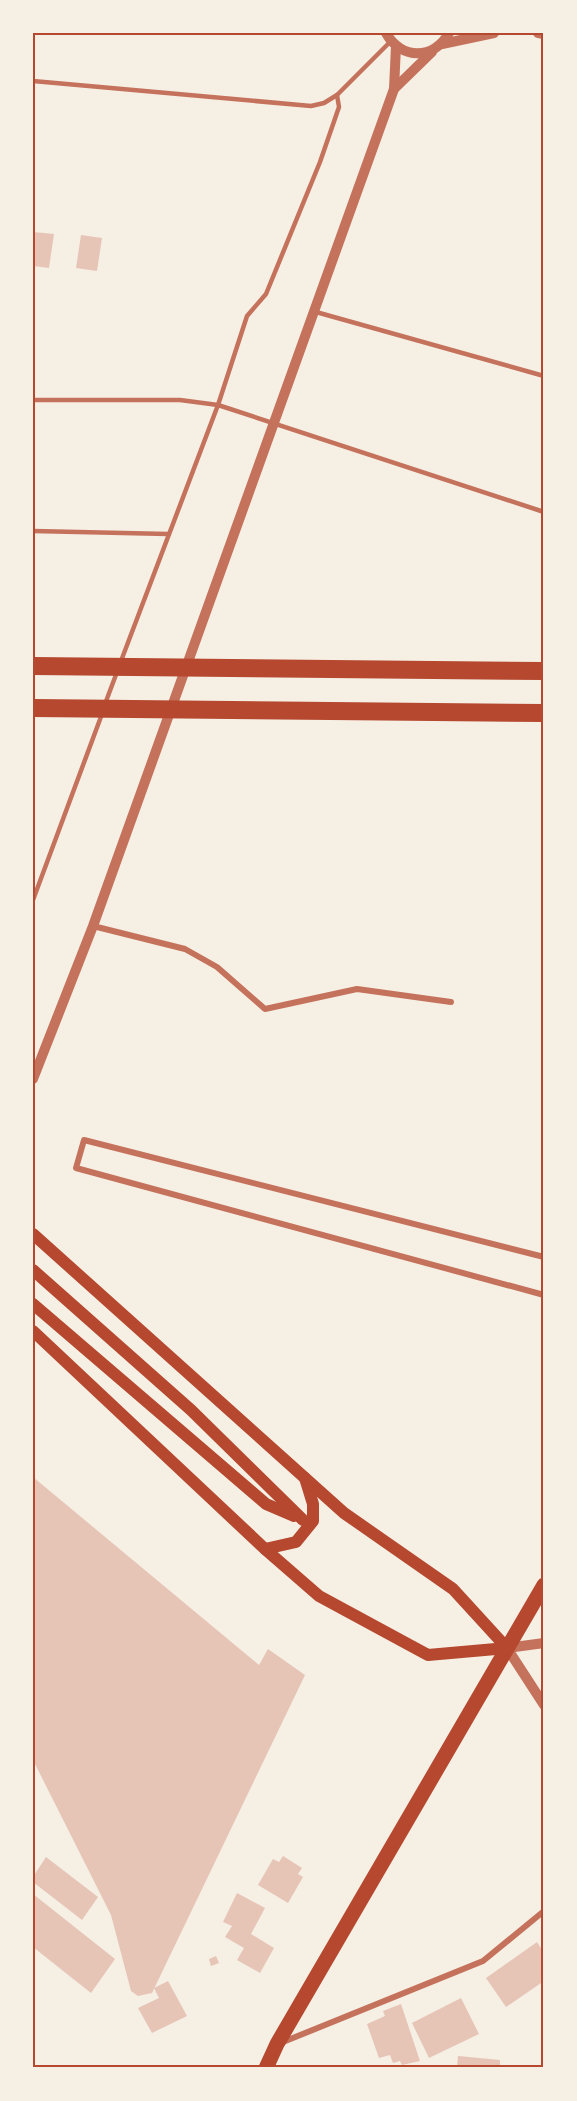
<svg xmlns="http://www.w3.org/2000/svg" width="577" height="2101" viewBox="0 0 577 2101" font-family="Inter,sans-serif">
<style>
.building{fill:#e6c5b7}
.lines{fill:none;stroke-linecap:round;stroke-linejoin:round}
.service{stroke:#c5725c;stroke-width:4.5}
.minor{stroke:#c5725c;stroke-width:6}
.tertiary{stroke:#c5725c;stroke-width:10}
.secondary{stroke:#b5482f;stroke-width:12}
.primary{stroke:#b5482f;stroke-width:15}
.motorway{stroke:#b5482f;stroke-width:18}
.neatline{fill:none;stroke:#b5482f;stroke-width:2}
</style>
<rect width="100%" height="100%" fill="#f6efe4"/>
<!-- building -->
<g class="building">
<path d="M33,232l21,2 -5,34 -16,-2z"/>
<path d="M81,235l21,3 -5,33 -21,-3z"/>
<path d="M33,1477l226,188 9,-16 37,26 -153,318 -14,3 -7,-5 -20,-76 -78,-155z"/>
<path d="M283,1856l19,12 -4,6 5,3 -15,26 -30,-18 15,-26 6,3z"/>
<path d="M46,1857l52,40 -16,23 -49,-38v-5z"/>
<path d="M237,1893l28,15 -14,26 23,14 -14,25 -23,-13 7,-12 -19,-11 7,-11 -9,-4z"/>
<path d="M33,1894l82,65 -24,34 -58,-46z"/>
<path d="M537,1942l7,11v28l-38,26 -20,-29z"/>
<path d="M216,1956l3,7 -8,3 -2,-7z"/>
<path d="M168,1981l19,35 -35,17 -14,-25 21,-10 -5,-10z"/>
<path d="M461,1998l18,36 -50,24 -17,-35z"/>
<path d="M401,2004l19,57 -18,4 -2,-4 -7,2 -3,-8 -11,3 -12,-34 18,-8 -2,-5z"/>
<path d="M458,2056l42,4v8h-43z"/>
</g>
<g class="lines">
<!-- service -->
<g class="service">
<path d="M33,81l278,25 13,-3 13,-8 54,-54"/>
<path d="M316,312l228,64"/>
<path d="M33,400h147l38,5 326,107"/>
<path d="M33,531l135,3"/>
<path d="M121,661l97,-256 29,-89 19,-22 54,-132 19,-55 -2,-12"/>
<path d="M105,704l12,-32"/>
<path d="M33,900l69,-186"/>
</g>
<!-- minor -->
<g class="minor">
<path d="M93,926l92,23 32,18 48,42 92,-20 94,13"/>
<path d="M544,1257l-460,-117 -8,28 468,127"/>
<path d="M283,2042l200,-81 61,-50"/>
</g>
<!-- tertiary -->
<g class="tertiary">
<path d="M386,33c15,27 48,27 63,0"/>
<path d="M538,33l6,1"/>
<path d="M442,44l52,-11"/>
<path d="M394,89l38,-37"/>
<path d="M33,1079l60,-153 301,-837 2,-43"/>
<path d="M544,1643l-37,5 37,57"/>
</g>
<!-- secondary -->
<g class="secondary">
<path d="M33,1234l311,279 109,76 54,59"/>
<path d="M33,1270l158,140 112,110"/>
<path d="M33,1304l233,200 28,12"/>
<path d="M33,1331l232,218 54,47 109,59 79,-7"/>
<path d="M265,1549l31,-7 17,-21v-17l-8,-26"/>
</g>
<!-- primary -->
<path class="primary" d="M266,2068l11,-24 267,-459"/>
<!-- motorway -->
<g class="motorway">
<path d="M33,666l511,5"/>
<path d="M33,708l511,5"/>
</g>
</g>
<!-- border -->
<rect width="577" height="2101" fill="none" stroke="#f6efe4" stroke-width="69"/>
<rect x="34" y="34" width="508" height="2032" class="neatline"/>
</svg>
